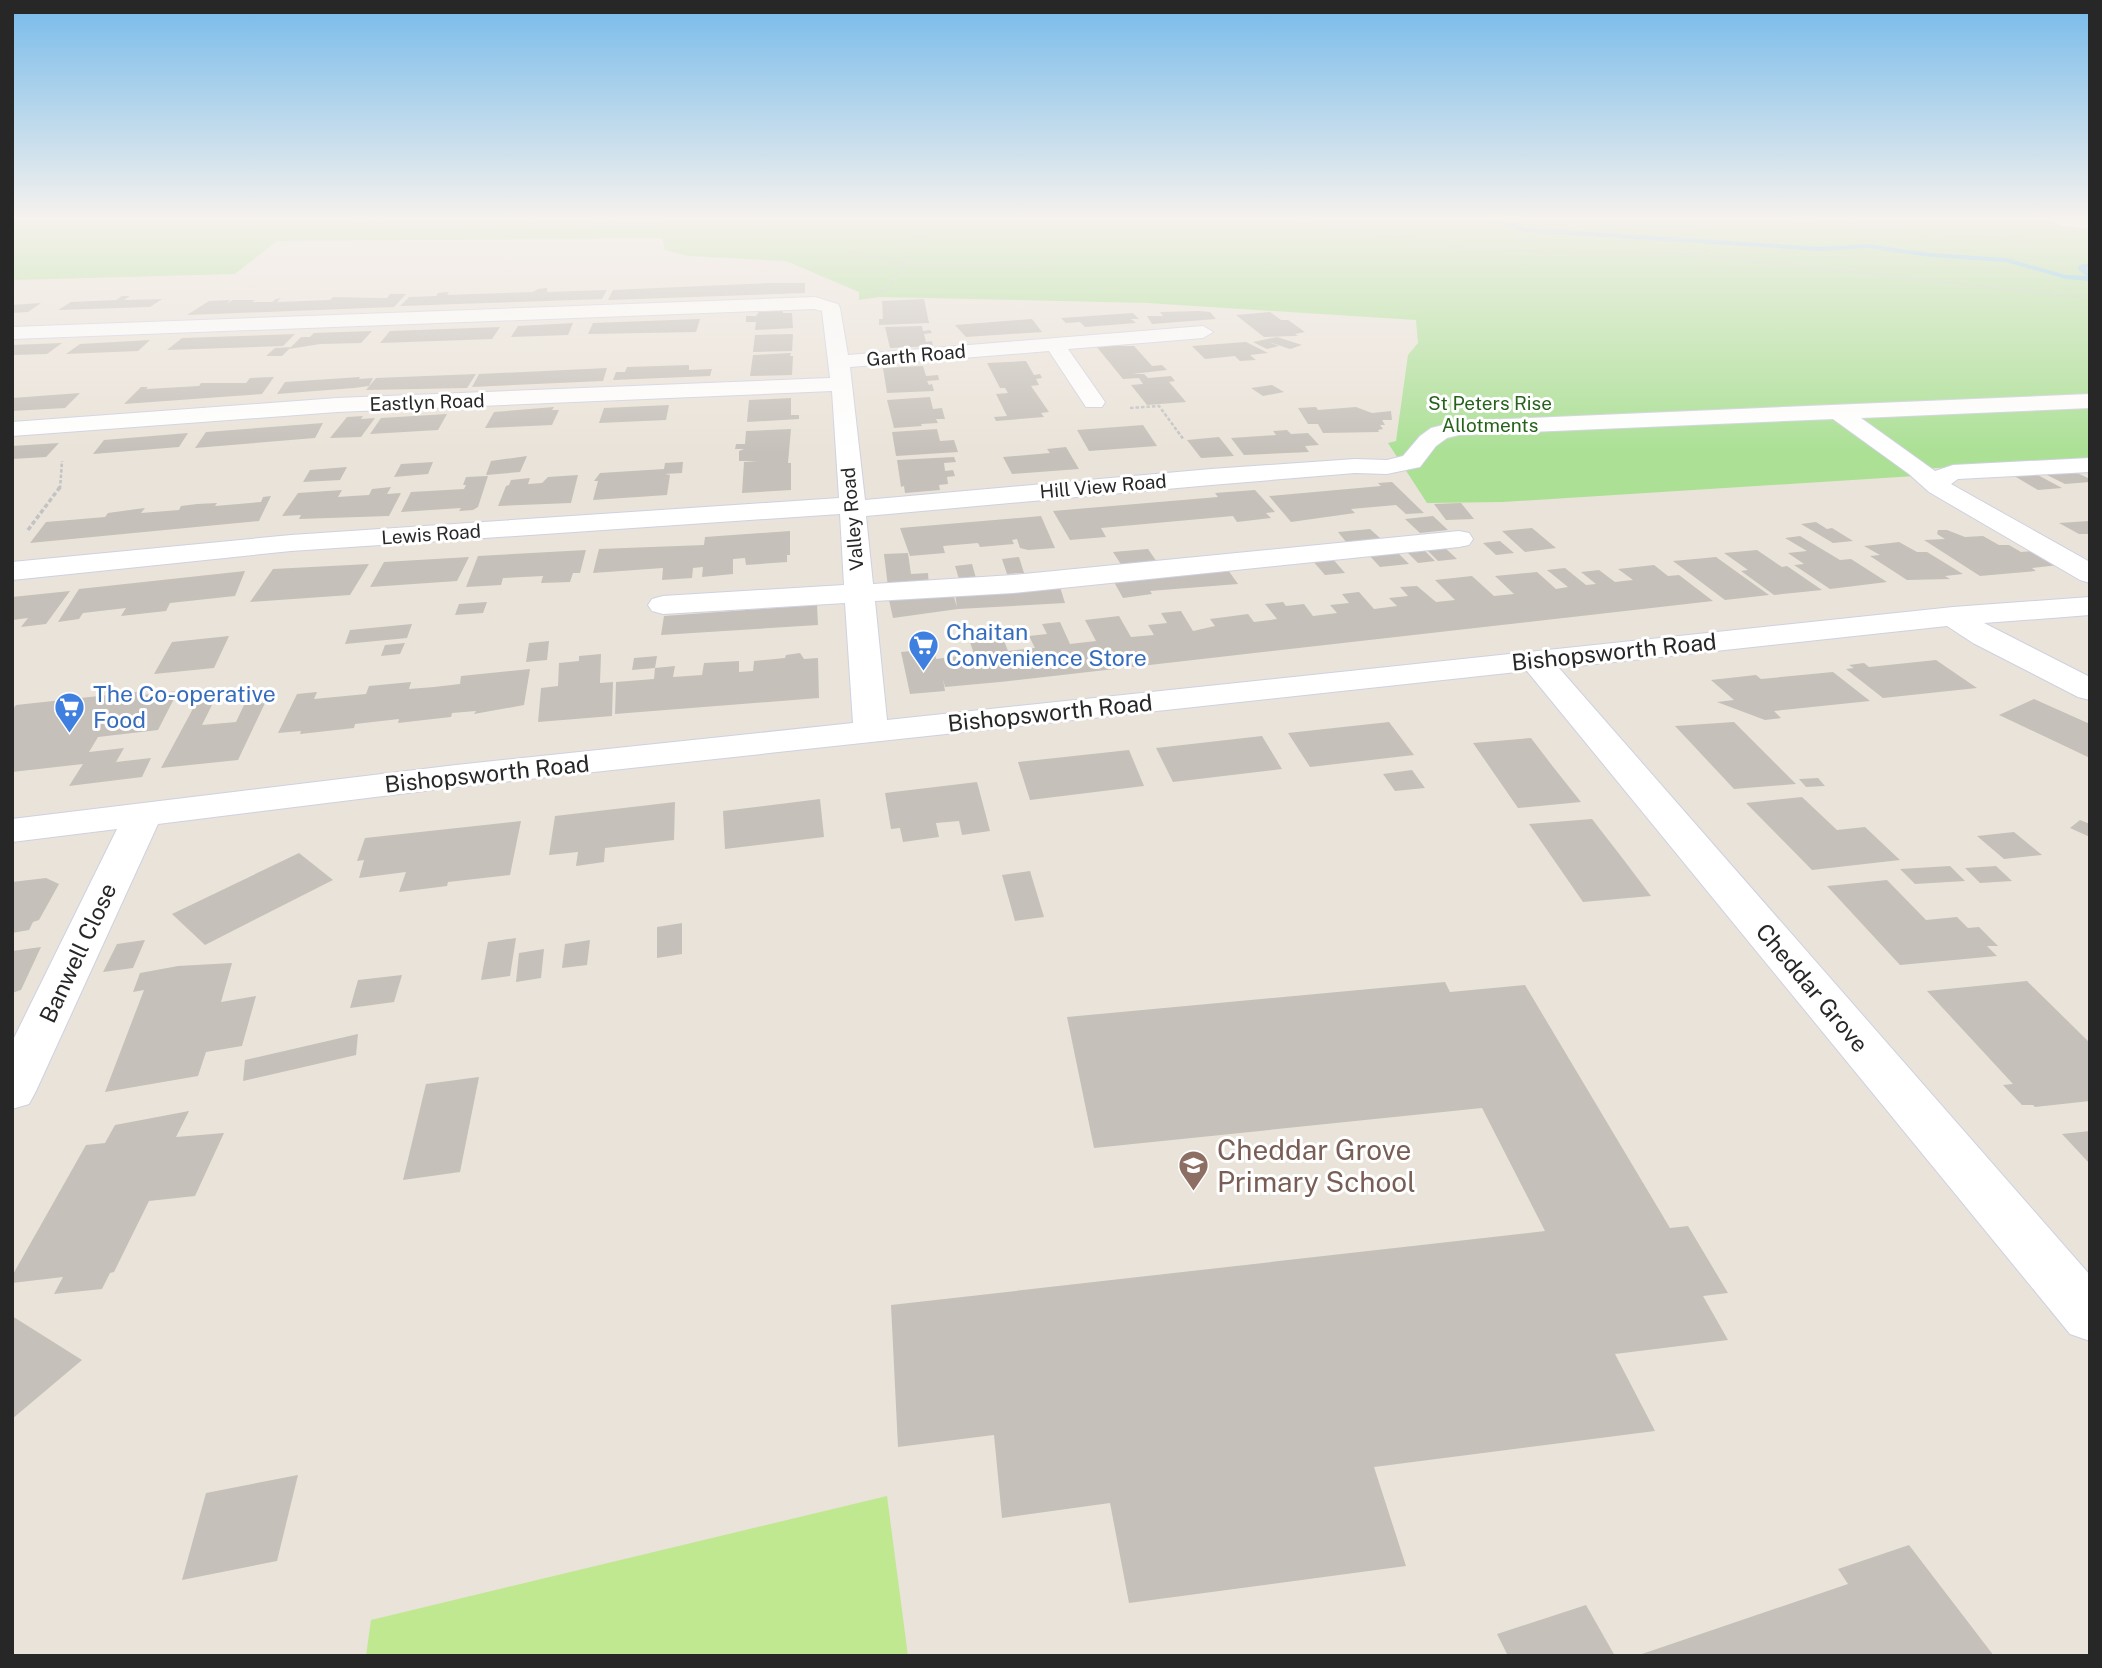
<svg xmlns="http://www.w3.org/2000/svg" width="2102" height="1668" viewBox="0 0 2102 1668" font-family="'Public Sans',sans-serif">
<style>
.green{fill:#abe095}
.pitch{fill:#bfe891}
.lines{fill:none;stroke-linecap:round;stroke-linejoin:round}
.stream{fill:#6cc4ec;fill-rule:evenodd}
.building{fill:#c5c0b9}
.minor-casing{stroke:#ced1e1;stroke-width:2}
.path-far2{stroke:#c3c3c3;stroke-width:2;stroke-dasharray:2.5 2;stroke-linecap:butt}
.path-far1{stroke:#c3c3c3;stroke-width:2.5;stroke-dasharray:3.5 2;stroke-linecap:butt}
.path{stroke:#c3c3c3;stroke-width:3.5;stroke-dasharray:4.5 2.5;stroke-linecap:butt}
.minor{fill:#fff;fill-rule:evenodd}
.labels{text-anchor:middle;stroke-width:6;stroke-linejoin:round;paint-order:stroke}
.far-street-label{font-size:19px;fill:#272727;stroke:#fff}
.far-park-label{font-size:19px;fill:#25621a;stroke:#fff}
.shop-label{font-size:23px;fill:#366cbe;stroke:#fff;text-anchor:start}
.street-label{font-size:23px;fill:#272727;stroke:#fff}
.near-education-label{font-size:28px;fill:#785e54;stroke:#fff;text-anchor:start}
</style>
<rect width="100%" height="100%" fill="#eae3d9"/>
<!-- green -->
<path class="green" d="M12,220h2037l41,5v235l-172,9 -3,7 -412,26 -76,1 -39,-60 8,-2 12,-86 10,-12 -2,-23 -269,-17 -267,-6 -21,3v-8l-73,-31 -97,-5 -24,-6 -3,-12 -385,3 -42,33 -223,6z"/>
<!-- pitch -->
<path class="pitch" d="M887,1496l21,160h-542l5,-36z"/>
<g class="lines">
<!-- stream -->
<path class="stream" d="M1490,220h11l25,8 295,19 46,-3 63,9 76,5 60,17 20,1 -8,-7 1,-4 11,-2v4l-4,1 4,4v9l-24,-2 -60,-17 -76,-5 -63,-9 -46,3 -296,-19z"/>
</g>
<!-- building -->
<g class="building">
<path d="M767,283h38v10l-197,7 5,-10z"/>
<path d="M547,288v4l60,-2 -5,9 -202,7 9,-9 27,-1 2,-3 11,-1 -2,3 86,-3 5,-3z"/>
<path d="M390,294h16l-12,13 -207,8 22,-14 21,-1 -3,3 6,-3h22l-3,2h20l4,-3 5,-1 -4,4 53,-2 3,-3 44,1h10z"/>
<path d="M122,296h8l-6,4 38,-1 -12,8 -92,3 13,-8 45,-2z"/>
<path d="M924,299l5,24 -50,2v-6h4l-1,-18z"/>
<path d="M41,303l-13,9 -16,1v-8z"/>
<path d="M783,310v3h9l1,15 -38,2 1,-8h-10v-6h10l3,-4z"/>
<path d="M1199,311l11,1 6,7 -64,5 -5,-8h16l-3,-4z"/>
<path d="M1270,312l11,8h7l17,12 -10,2 3,2 -34,1 -28,-22z"/>
<path d="M1133,313l6,6h-8l5,4 -51,4 -5,-5 -14,1 -5,-5z"/>
<path d="M700,319l-4,13 -108,2 5,-11z"/>
<path d="M1032,319l10,13 -76,5 -11,-12z"/>
<path d="M573,323l-5,12 -57,2 7,-11z"/>
<path d="M922,326l1,5 7,-1 2,3 -8,1 2,8 6,-1 1,5 -43,2 -5,-21z"/>
<path d="M500,327l-8,12 -112,4 10,-12z"/>
<path d="M372,331l-11,12 -41,1 -31,5 12,-12h9l4,-4z"/>
<path d="M295,334l-12,12 -116,4 15,-12z"/>
<path d="M793,334l-1,17 -39,1 2,-17z"/>
<path d="M1277,337l25,8 -12,4 -21,-7 10,4 -12,3 -14,-7z"/>
<path d="M150,340l-12,11 -72,3 14,-10z"/>
<path d="M1246,342l22,11 -18,2 6,5 -16,1 -5,-5 -30,3 -13,-13z"/>
<path d="M62,343l-15,11 -35,1v-10z"/>
<path d="M1096,346h38l18,20 10,-1 5,5 -35,4h12l4,4 23,-2 4,5 -6,1 17,20 -39,3 -16,-20 12,-1 -4,-6 -16,1z"/>
<path d="M291,347l-9,9h-16l9,-8z"/>
<path d="M791,353l-1,3h3l-1,19 -42,1 3,-21z"/>
<path d="M1026,361l8,14 6,-1 2,4 -6,1 3,6 -8,1 18,26 -8,1 3,4 -48,4 -2,-4 13,-1 -11,-22 12,-1 -3,-5h-5l-13,-25z"/>
<path d="M689,365v5l23,-1 -2,7 -97,4 3,-8h9l2,-5z"/>
<path d="M923,366l3,10 12,-1 1,5 -12,1 2,4 3,-1 2,7 -47,2 -4,-25z"/>
<path d="M607,368l-4,13 -131,6 7,-13z"/>
<path d="M476,374l-9,14 -101,2 10,-12z"/>
<path d="M274,377l-12,17 -138,10 17,-17h7l-2,2 53,-3 2,-3h45l4,-5z"/>
<path d="M360,377l-1,2 14,-1 -4,8 -15,2 -77,6 8,-12z"/>
<path d="M1272,385l12,7 -21,4 -12,-8z"/>
<path d="M80,393l-15,15 -53,3v-13z"/>
<path d="M930,397l3,12 9,-1 3,11h-9l2,4 -17,1 1,2 -28,2 -7,-28z"/>
<path d="M791,398v17h8v4l-52,3 2,-22z"/>
<path d="M669,405l-3,15 -67,3 5,-15z"/>
<path d="M554,407l-2,3h7l-7,15 -67,3 9,-16z"/>
<path d="M1316,407l2,3 38,-3 16,6 19,-2 1,9h-10l3,5h-5l3,4 -5,1 1,2 -56,1 -5,-9h-10l-10,-16z"/>
<path d="M447,414l-9,16 -68,4 11,-16z"/>
<path d="M363,416l-2,3 14,-1 -14,19 -31,1 17,-21z"/>
<path d="M323,423l-8,15 -120,10 11,-16z"/>
<path d="M1143,425l14,21 -68,5 -12,-21z"/>
<path d="M791,429l-3,34h3v27l-49,3 2,-31 14,-1h-19v-10l5,-2h-9l1,-5h9l1,-13z"/>
<path d="M937,429l3,12 14,-1 4,12 -62,4 -4,-24z"/>
<path d="M1287,430l4,4 17,-1 11,12 -14,1 4,6 -65,3 -13,-17 45,-3 -3,-4z"/>
<path d="M188,433l-9,14 -86,7 11,-14z"/>
<path d="M1219,437l15,19 -33,2 -14,-18z"/>
<path d="M59,443l-13,14 -34,2v-13z"/>
<path d="M1066,447l13,22 -67,5 -9,-17 47,-4 -3,-4z"/>
<path d="M527,456l-7,16 -34,3 5,-14z"/>
<path d="M954,457l2,5 -12,1 1,8 8,-1 2,6 -8,1 1,7 -9,1 1,5 -35,3 -1,-7 -3,1 -4,-27z"/>
<path d="M433,462l-5,12 -34,3 7,-13z"/>
<path d="M683,462l-1,11 -17,1 5,1 -3,20 -74,5 5,-19h-4l6,-8 64,-4 1,-6z"/>
<path d="M347,467l-7,13 -37,2 7,-12z"/>
<path d="M2073,471l17,8v3l-25,2 -22,-11z"/>
<path d="M2034,473l28,15 -24,2 -27,-16z"/>
<path d="M578,475l-7,28 -73,3 8,-20 3,-1 2,-5 19,-2 -2,6 14,-1 6,-6z"/>
<path d="M488,476l-10,31 -5,3 -14,1 2,-3 -60,4 10,-20 53,-3 2,-4h-3l3,-8z"/>
<path d="M1392,482l32,31 -18,1 -10,-9 -45,4 4,4 -64,9 -22,-26 112,-10 -3,-3z"/>
<path d="M391,487l-4,7 14,-1 -12,23 -90,3 2,-4 -19,1 16,-23 44,-3 -4,7 14,-1 17,-1 3,-6z"/>
<path d="M1255,490l20,22 -9,1 5,5 -34,4 -4,-6 -132,12 5,9 -36,3 -17,-29 165,-14 -3,-4z"/>
<path d="M271,496l-12,25 -229,22 16,-21 59,-5 3,-4 29,-4 8,-1 -4,5 38,-3 2,-4 16,-2 20,-1 -2,3 46,-4 2,-5z"/>
<path d="M1461,503l13,16 -28,1 -12,-16z"/>
<path d="M1041,516l14,32 -27,2 -8,-2 -3,-9 -5,1 2,4 -34,3 -2,-4 -35,3 2,7 -35,3 -10,-28z"/>
<path d="M1433,516l15,14 -28,3 -15,-14z"/>
<path d="M2089,521l1,13h-11l-20,-11z"/>
<path d="M1816,522l11,7 5,-1 21,13 -20,2 -32,-19z"/>
<path d="M1532,528l24,20 -31,4 -23,-21z"/>
<path d="M1370,529l11,10 -34,4 -9,-11z"/>
<path d="M1938,530h9l18,7 18,-1 16,9h10l12,7 13,-1 25,14 -27,3 4,3 -56,5 -56,-36 21,-1 -8,-5z"/>
<path d="M790,531v24h-3v7l-41,3 -1,-7 -12,1v15l-31,3 1,-10 -10,1 -1,10 -30,2 1,-12 -70,5 6,-24 105,-4 1,-8z"/>
<path d="M1800,536l40,24 11,-1 36,23 -57,7 -36,-24 10,-1 -16,-11 19,-2 -22,-13z"/>
<path d="M1500,541l14,12 -18,2 -13,-12z"/>
<path d="M1899,542l18,10h10l36,22 -18,2 5,3 -43,1 -37,-24 10,-1 -16,-9z"/>
<path d="M1443,546l14,13 -19,2 -13,-13z"/>
<path d="M1422,548l13,13 -17,2 -13,-13z"/>
<path d="M1148,549l9,13 -35,4 -9,-14z"/>
<path d="M586,550l-6,23h-7l-3,9 -29,1 2,-7 -40,2 -2,7 -35,2 12,-31z"/>
<path d="M1757,550l25,17 5,-1 35,24 -48,5 -33,-24 7,-1 -24,-17z"/>
<path d="M1396,551l13,13 -29,3 -12,-13z"/>
<path d="M908,553l3,21 17,-1 1,12 -41,2 -4,-33z"/>
<path d="M469,557l-12,24 -87,6 14,-25z"/>
<path d="M1019,557l5,16 -17,1 -5,-15z"/>
<path d="M1716,557l53,38 -44,5 -52,-39z"/>
<path d="M1332,558l13,15 -20,2 -13,-15z"/>
<path d="M369,564l-19,31 -100,7 23,-33z"/>
<path d="M972,564l4,14 -17,1 -4,-13z"/>
<path d="M1654,565l14,11 11,-1 34,26 -713,81 -55,5 -2,-8 2,12 -35,3 -9,-42 33,-3 2,10 38,-5 -4,-12 33,-4 5,13 27,-3 -6,-12 18,-2 -5,-10 18,-2 10,22 26,-3 -11,-21 34,-4 12,21 23,-2 -6,-10 19,-2 -6,-10 20,-2 12,20 22,-5 -5,-7 38,-5 6,8 23,-3 -12,-15 18,-2 3,4 18,-2 9,12 24,-3 -7,-8 19,-2 -7,-9 17,-2 15,17 23,-3 -8,-8 19,-2 -8,-9 17,-1 19,16 19,-2 -20,-20 37,-4 22,20 20,-2 -19,-18 42,-4 19,17 12,-2 -21,-17 18,-2 21,17 10,-1 -15,-12 18,-2 16,12 8,-1 10,-1 -15,-11z"/>
<path d="M1228,570l10,14 -88,7 2,3 -29,4 -9,-16z"/>
<path d="M245,571l-10,25 -65,7 -4,8 -45,5 5,-8 -43,5 -4,6 -21,3 21,-33z"/>
<path d="M1060,587l5,16 -107,6 -65,9 -4,-18 64,-6 4,13 -2,-13z"/>
<path d="M70,591l-24,33 -25,3 7,-9 -16,2v-23z"/>
<path d="M487,602l-4,11 -28,2 4,-11z"/>
<path d="M817,605l1,20 -157,10 3,-19z"/>
<path d="M412,624l-5,14 -62,6 5,-14z"/>
<path d="M229,636l-15,32 -60,6 18,-32z"/>
<path d="M549,641l-2,19 -21,2 3,-19z"/>
<path d="M405,643l-5,11 -19,2 4,-11z"/>
<path d="M800,653l4,6 14,-1 1,40 -204,16 1,-32 38,-3 1,-11 -23,2 2,-12 23,-2 -2,12 20,-2 -2,11 29,-2 2,-12 35,-2v11l14,-1 1,-10 31,-3 1,-3z"/>
<path d="M601,654l-1,29 13,-1 -1,34 -74,6 3,-34 17,-2 1,-23 20,-2v-5z"/>
<path d="M1936,660l41,28 -94,10 -37,-29 8,-1 -5,-3 15,-2 5,4z"/>
<path d="M530,669l-6,36 -50,9 2,-3 -24,2 -1,4 -27,3 -26,3 1,-4 -44,5 -1,4 -54,6 1,-3 -23,2 19,-39 20,-2 -3,7 52,-5 3,-8 42,-4 -2,7 25,-2 26,-3 1,-8z"/>
<path d="M1833,672l37,29 -96,10 7,7 -16,2 -48,-18 17,-2 -23,-20 45,-5 5,4z"/>
<path d="M145,691l-3,4 36,-4 -20,39 -60,7 -9,15 35,-4 -8,14 35,-4 -9,19 -73,9 14,-22 -71,8v-62l4,-5z"/>
<path d="M2034,699l56,25v34l-91,-43z"/>
<path d="M214,701l-12,24 34,-3 8,-17 21,-2 -27,57 -77,8 35,-65z"/>
<path d="M1389,722l25,33 -104,12 -22,-34z"/>
<path d="M1734,722l62,62 -62,5 -59,-63z"/>
<path d="M1262,736l20,33 -109,13 -17,-34z"/>
<path d="M1531,738l23,30 27,34 -63,6 -45,-65z"/>
<path d="M1129,750l15,36 -114,14 -12,-38z"/>
<path d="M1412,770l13,18 -30,3 -12,-17z"/>
<path d="M1818,778l7,8 -19,1 -7,-8z"/>
<path d="M977,782l13,49 -28,4 -3,-14 -23,2 3,14 -36,5 -3,-14 -9,1 -6,-36z"/>
<path d="M1802,797l35,33 28,-3 35,33 -88,10 -66,-67z"/>
<path d="M820,799l4,38 -99,12 -2,-38z"/>
<path d="M675,802l-1,38 -69,8 -1,14 -28,4 2,-14 -29,3 6,-39z"/>
<path d="M1592,819l28,36 31,41 -68,6 -54,-78z"/>
<path d="M2080,820l10,4v13l-20,-9z"/>
<path d="M521,821l-11,54 -62,7 -1,4 -48,6 7,-20 -47,6 5,-18 -7,1 8,-23z"/>
<path d="M2014,832l28,23 -38,4 -27,-23z"/>
<path d="M299,853l34,27 -128,65 -33,-31z"/>
<path d="M1950,866l15,15 -50,3 -15,-15z"/>
<path d="M1996,866l16,15 -32,2 -15,-15z"/>
<path d="M1030,871l14,46 -29,4 -13,-46z"/>
<path d="M46,878l13,6 -20,36 -6,2 -4,8 -17,3v-51z"/>
<path d="M1887,880l39,40 31,-3 11,11 11,-1 19,19h-11l10,10 -97,9 -73,-79z"/>
<path d="M682,923v31l-25,4v-31z"/>
<path d="M516,938l-6,38 -29,4 7,-38z"/>
<path d="M145,940l-12,28 -30,4 14,-28z"/>
<path d="M590,940l-3,25 -25,3 3,-24z"/>
<path d="M41,947l-20,43 -9,3v-42z"/>
<path d="M544,949l-3,29 -25,4 3,-29z"/>
<path d="M232,963l-11,39 35,-6 -14,50 -36,6 -8,24 -93,16 39,-102 -11,2 7,-19 38,-7z"/>
<path d="M402,975l-8,27 -44,6 8,-28z"/>
<path d="M2027,981l63,62v58l-55,6 -2,-2h-11l-19,-20 10,-1 -86,-93z"/>
<path d="M1445,982l5,10 75,-7 145,243 18,-2 40,67 -25,3 25,44 -113,14 40,77 -281,36 32,99 -277,37 -19,-100 -108,15 -8,-83 -96,12 -7,-142 654,-74 -63,-123 -388,40 -27,-131z"/>
<path d="M358,1034l-2,21 -113,26 2,-21z"/>
<path d="M479,1077l-19,95 -57,8 23,-96z"/>
<path d="M189,1111l-13,26 48,-4 -29,63 -46,5 -35,71 -4,1 -8,16 -48,5 9,-17 -51,6v-7l74,-131 19,-2 10,-18z"/>
<path d="M2090,1131v33l-28,-30z"/>
<path d="M12,1316l70,44 -70,59z"/>
<path d="M298,1475l-21,86 -95,19 24,-87z"/>
<path d="M1909,1545l85,111h-358l212,-72 -10,-15z"/>
<path d="M1586,1605l29,51h-107l-11,-22z"/>
</g>
<g class="lines">
<defs>
<g id="minor">
<path d="M2052,220h38v9l-30,-4z"/>
<path d="M815,297l23,7 2,4 8,47 355,-29 10,6 -10,6 -135,11 37,53 -3,5h-16l-37,-56 -199,16 15,133 346,-31 144,-10 32,1 16,-4 17,-20 11,-8 28,-7 631,-27v14l-229,10 74,53 18,-6 137,-7v14l-132,7 -7,5 139,78v21l-10,-3 -151,-88 -20,-18 -76,-55 -374,16 -12,3 -11,8 -16,21 -33,7 -32,-1 -144,12 -345,31 7,68 140,-9 446,-44 10,2 4,6 -4,6 -10,2 -446,46 -138,8 12,119 1066,-113 137,-10v18l-106,8 106,54v23l-12,-3 -105,-54 -26,-17 -388,42 531,607v66l-20,-7 -543,-663 -1071,116 -298,37 -122,267 -7,13 -17,5v-67l105,-213 -105,13v-23l444,-54 397,-42 -8,-120 -182,11 -11,-3 -4,-6 4,-6 11,-3 181,-11 -4,-71 -549,37 -279,29v-18l279,-27 548,-37 -7,-107 -495,21 -325,24v-14l325,-24 493,-20 -8,-67 -8,-2 -802,30v-12z"/>
</g>
</defs>
<!-- minor casing -->
<use href="#minor" class="minor-casing"/>
<!-- path-far2 -->
<g class="path-far2">
<path d="M359,220l25,6h113l168,-6"/>
<path d="M1301,220l127,24 50,6 210,4 402,44"/>
<path d="M1797,220l236,22"/>
<path d="M850,253l53,12 141,1"/>
<path d="M866,296l21,-6 43,-70"/>
</g>
<!-- path-far1 -->
<g class="path-far1">
<path d="M1130,408l29,-2 25,34"/>
<path d="M60,489l2,-28"/>
</g>
<!-- path -->
<path class="path" d="M28,530l32,-43"/>
<!-- minor -->
<use href="#minor" class="minor"/>
</g>
<!-- sky -->
<linearGradient id="sky" x2="0" y2="1"><stop stop-color="#76baea"/><stop offset="0.48" stop-color="#f6f2ee"/><stop offset="1" stop-color="#f6f2ee" stop-opacity="0"/></linearGradient>
<rect width="2102" height="454" fill="url(#sky)"/>
<!-- icons -->
<defs>
<symbol id="supermarket-pin" viewBox="-11 -11 22 30"><path d="M0 17L-7.5 6A9.5 9.5 0 1 1 7.5 6Z" fill="#3f7fe0" stroke="#fff"/><path d="M-6-5.5h2.5l.6 2H6L4.5 2H-2.5L-4.4-4H-6ZM-1.5 3.2a1.3 1.3 0 1 0 .1 0ZM3 3.2a1.3 1.3 0 1 0 .1 0Z" fill="#fff"/></symbol>
<symbol id="school-pin" viewBox="-11 -11 22 30"><path d="M0 17L-7.5 6A9.5 9.5 0 1 1 7.5 6Z" fill="#8d6e63" stroke="#fff"/><path d="M0-5L7-2L0 1L-7-2ZM-4 1L0 2.5L4 1V4Q0 6-4 4Z" fill="#fff"/></symbol>
</defs>
<g fill-rule="evenodd">
<use href="#supermarket-pin" x="906" y="628" width="35" height="47"/>
<use href="#supermarket-pin" x="52" y="690" width="35" height="47"/>
<use href="#school-pin" x="1176" y="1148" width="35" height="47"/>
</g>
<g class="labels">
<!-- far-street labels -->
<g class="far-street-label">
<text transform="translate(916 355) rotate(-5)" y="7">Garth Road</text>
<text transform="translate(427 402) rotate(-2)" y="7">Eastlyn Road</text>
<text transform="translate(1103 486) rotate(-5)" y="7">Hill View Road</text>
<text transform="translate(852 519) rotate(-95)" y="7">Valley Road</text>
<text transform="translate(431 534) rotate(-4)" y="7">Lewis Road</text>
</g>
<!-- far-park labels -->
<g class="far-park-label">
<text x="1490" y="410">St Peters Rise<tspan x="1490" dy="22">Allotments</tspan></text>
</g>
<!-- shop labels -->
<g class="shop-label">
<text x="946" y="640">Chaitan<tspan x="946" dy="26">Convenience Store</tspan></text>
<text x="93" y="702">The Co-operative<tspan x="93" dy="26">Food</tspan></text>
</g>
<!-- street labels -->
<g class="street-label">
<text transform="translate(1614 652) rotate(-6)" y="8">Bishopsworth Road</text>
<text transform="translate(1050 713) rotate(-6)" y="8">Bishopsworth Road</text>
<text transform="translate(487 774) rotate(-6)" y="8">Bishopsworth Road</text>
<text transform="translate(78 953) rotate(-65)" y="8">Banwell Close</text>
<text transform="translate(1812 988) rotate(50)" y="8">Cheddar Grove</text>
</g>
<!-- near-education labels -->
<g class="near-education-label">
<text x="1217" y="1160">Cheddar Grove<tspan x="1217" dy="32">Primary School</tspan></text>
</g>
</g>
<!-- border -->
<rect width="2102" height="1668" fill="none" stroke="#272727" stroke-width="28"/>
</svg>
